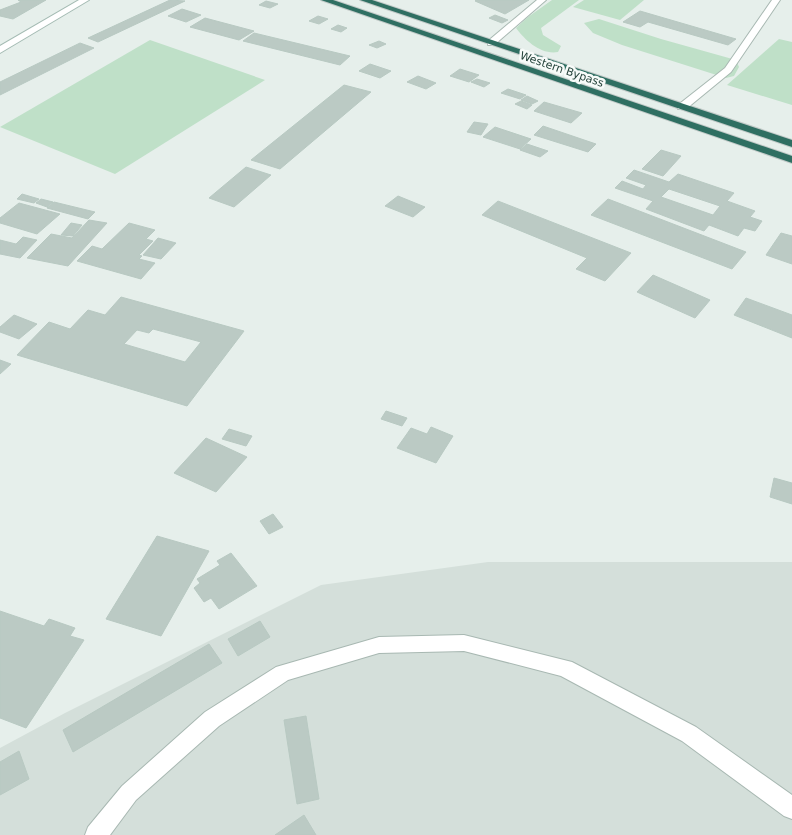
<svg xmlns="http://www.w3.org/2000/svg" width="792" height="835" viewBox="0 0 792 835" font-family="'DejaVu Sans',sans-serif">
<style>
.built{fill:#d4dfda}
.green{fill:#bfe0c8}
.building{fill:#bbcac4;stroke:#b8c9c2;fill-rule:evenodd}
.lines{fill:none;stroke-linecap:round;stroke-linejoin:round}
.street-casing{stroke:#a8b8b2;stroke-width:2}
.secondary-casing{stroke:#a4bbb3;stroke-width:2}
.highway-casing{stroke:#c2cac8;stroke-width:2}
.street{fill:#fff;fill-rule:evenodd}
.secondary{fill:#fff;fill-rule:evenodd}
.highway{fill:#2f6f62;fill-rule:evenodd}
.labels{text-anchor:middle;stroke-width:5;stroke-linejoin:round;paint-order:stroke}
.far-street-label{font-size:11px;fill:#24423a;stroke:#f7fbf9}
</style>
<rect width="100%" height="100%" fill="#e6efeb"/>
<!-- built -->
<path class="built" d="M488,562h304v273h-792v-87l65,-35 256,-128z"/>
<!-- green -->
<g class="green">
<path d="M552,0h27l-38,28 2,7 18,11 -3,6c-17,3 -32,-11 -42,-24l12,-11z"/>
<path d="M584,0h60l-24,20 -47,-13z"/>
<path d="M599,19l62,20 75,21 3,7 -5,9 -8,2 -104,-33 -29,-12 -9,-10z"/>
<path d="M779,39l13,3v63l-65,-20z"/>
<path d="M150,40l115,40 -150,94 -115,-47z"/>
</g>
<!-- building -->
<g class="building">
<path d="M18,0h28l-33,19 -13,-3v-6l21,-8z"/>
<path d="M170,0l15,1 -87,41 -10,-4z"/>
<path d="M529,0l-24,14 -30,-13 1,-1z"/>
<path d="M266,1l12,3 -8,4 -11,-3z"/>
<path d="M182,9l19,6 -15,7 -18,-6z"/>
<path d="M640,11l96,28 -8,6 -80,-23 -8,5 -17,-5z"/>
<path d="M495,15l13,5 -6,3 -13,-5z"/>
<path d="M318,16l10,3 -9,5 -10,-3z"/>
<path d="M205,18l49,13 -15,9 -49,-13z"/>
<path d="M338,25l9,3 -6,4 -10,-3z"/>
<path d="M254,33l96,23 -10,9 -97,-24z"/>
<path d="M379,41l7,3 -9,4 -8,-3z"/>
<path d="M80,43l14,5 -94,47v-13z"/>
<path d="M370,64l21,7 -11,7 -21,-7z"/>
<path d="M460,69l19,6 -10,7 -19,-6z"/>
<path d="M418,76l18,7 -10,6 -19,-7z"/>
<path d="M477,79l13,4 -6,4 -13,-5z"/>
<path d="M344,85l27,7 -91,77 -29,-9z"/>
<path d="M508,89l18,6 -6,4 -19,-6z"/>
<path d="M527,96l11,5 -6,3 -11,-4z"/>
<path d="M521,101l11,4 -5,4 -12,-5z"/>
<path d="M544,102l38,11 -11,10 -37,-12z"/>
<path d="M474,122l14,2 -7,11 -14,-3z"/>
<path d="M543,126l53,18 -8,8 -54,-17z"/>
<path d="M495,127l36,12 -11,10 -37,-12z"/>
<path d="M527,144l21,7 -8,6 -20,-7z"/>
<path d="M661,150l20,6 -18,20 -21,-7z"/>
<path d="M246,167l25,8 -37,32 -25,-9z"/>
<path d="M634,170l35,12 9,-8 56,19 -7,8 28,10 -5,6 12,4 -7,10 -11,-3 -6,8 -29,-11 -5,6 -58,-22 7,-8 -38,-13 7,-7 21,8 3,-4 -20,-7zM669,189l51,17 -7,9 -52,-18z"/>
<path d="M22,194l17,5 -5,4 -17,-4z"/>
<path d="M398,196l27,11 -12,10 -28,-11z"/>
<path d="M41,199l12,3 -6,5 -11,-4z"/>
<path d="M608,199l138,53 -14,17 -141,-54z"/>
<path d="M498,201l133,52 -26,28 -29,-12 11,-11 -105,-43z"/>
<path d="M54,202l41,10 -7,7 -41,-11z"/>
<path d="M19,203l41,11 -23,20 -37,-11v-5z"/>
<path d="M89,220l18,3 -39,43 -41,-8 24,-24 21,4z"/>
<path d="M71,223l11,2 -9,11 -12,-1z"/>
<path d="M129,223l26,7 -9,9 7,2 -14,14 3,1 -3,3 16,4 -14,16 -64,-18 15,-15 10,3z"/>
<path d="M781,233l11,3v28l-26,-9z"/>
<path d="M23,237l14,3 -17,18 -20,-4v-14l16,4z"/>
<path d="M158,238l18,5 -15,16 -18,-4z"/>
<path d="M653,275l57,25 -15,18 -58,-26z"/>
<path d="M121,297l123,34 -57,75 -170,-51 32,-33 21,7 18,-19 17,5zM153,329l48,13 -16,20 -61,-18 13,-14 12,3z"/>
<path d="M746,298l46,17v23l-58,-23z"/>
<path d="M14,315l23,9 -18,15 -19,-7v-5z"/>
<path d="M0,360l11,4 -11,10z"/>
<path d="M386,411l21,7 -5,8 -21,-7z"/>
<path d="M431,427l22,9 -17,27 -39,-15 14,-20 16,6z"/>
<path d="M229,429l23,7 -6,10 -24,-7z"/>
<path d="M206,438l41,19 -31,35 -42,-19z"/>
<path d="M774,478l18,5v21l-22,-7z"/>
<path d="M273,514l10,13 -14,7 -9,-13z"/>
<path d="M157,536l52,15 -48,85 -55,-17z"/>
<path d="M231,553l26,33 -38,23 -8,-11 -7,4 -10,-14 6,-5 -3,-4 23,-14 -3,-4z"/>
<path d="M0,611l44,15 5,-7 26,9 -5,8 14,4 -58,88 -26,-10z"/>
<path d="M260,621l10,16 -32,19 -10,-17z"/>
<path d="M209,644l13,19 -149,89 -10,-22z"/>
<path d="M306,716l13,83 -22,5 -13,-84z"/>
<path d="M19,751l10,28 -29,16v-33z"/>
<path d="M304,815l12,20h-41z"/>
</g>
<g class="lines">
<defs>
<g id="street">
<path d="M537,0h9l-52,45h-6v-4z"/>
<path d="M772,0h8l-49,72 -45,37h-8v-4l47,-37z"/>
<path d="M464,635l108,27 124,65 96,68v24l-8,-3 -102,-75 -121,-65 -97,-25 -85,2 -91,27 -69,46 -83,74 -26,35h-25l3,-8 34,-41 83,-74 71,-45 103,-30z"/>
</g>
<path id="secondary" d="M79,0h10l-89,53v-7z"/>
<g id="highway">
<path d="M321,0h12l459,156v7z"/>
<path d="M360,0h12l420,140v7z"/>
</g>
</defs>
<!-- street casing -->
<use href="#street" class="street-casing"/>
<!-- secondary casing -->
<use href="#secondary" class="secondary-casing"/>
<!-- highway casing -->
<use href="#highway" class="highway-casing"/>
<!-- street -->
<use href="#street" class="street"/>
<!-- secondary -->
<use href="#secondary" class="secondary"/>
<!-- highway -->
<use href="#highway" class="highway"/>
</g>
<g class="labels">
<!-- far-street labels -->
<g class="far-street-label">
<text transform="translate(562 69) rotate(19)" y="4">Western Bypass</text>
</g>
</g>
</svg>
